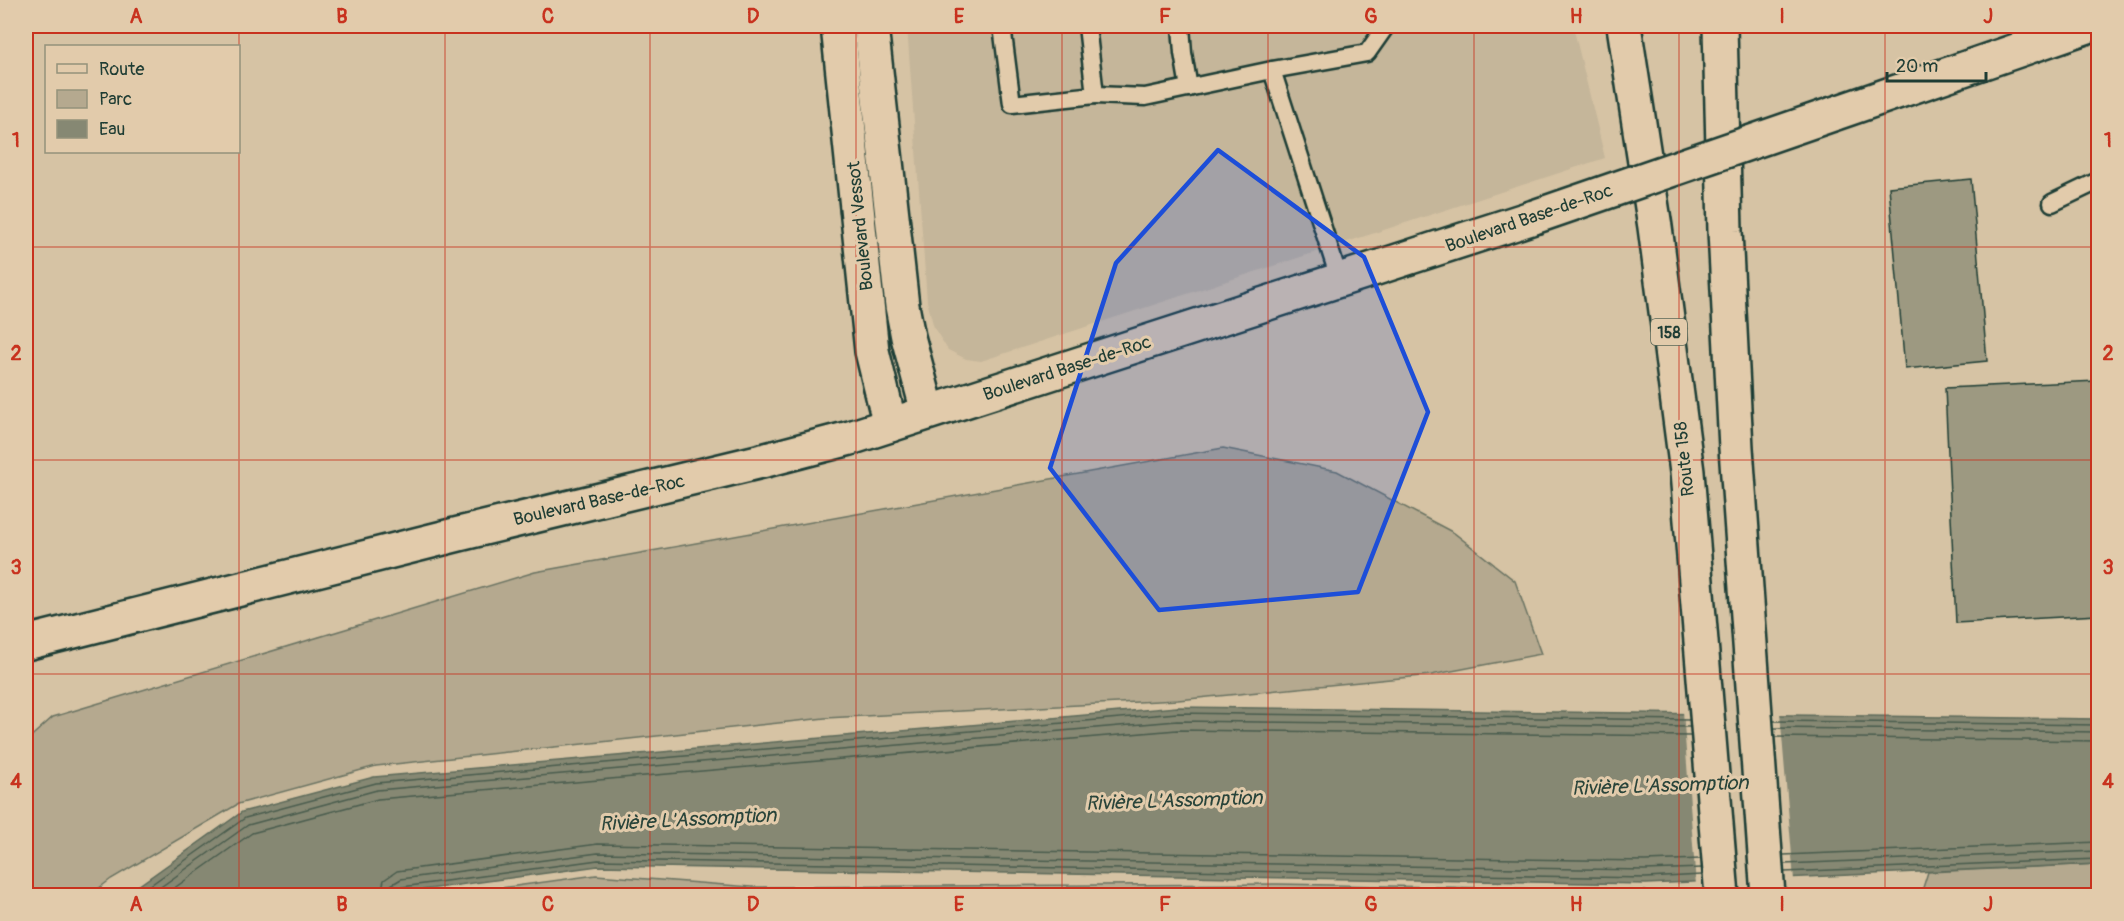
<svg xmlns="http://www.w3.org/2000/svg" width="2124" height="921" viewBox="0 0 2124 921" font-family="Pangolin,sans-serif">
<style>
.built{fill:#c5b69a}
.green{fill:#b5a98f;stroke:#6a7362;stroke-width:1.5}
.water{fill:#868873;stroke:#5d6a5a;stroke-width:1.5}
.pier{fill:#d6c3a4}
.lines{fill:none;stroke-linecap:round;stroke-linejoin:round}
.shore{stroke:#485b4d;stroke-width:1.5}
.building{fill:#9d9981;stroke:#1f3d34;stroke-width:1.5}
.service-casing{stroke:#1f3d34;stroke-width:21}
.tertiary-casing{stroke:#1f3d34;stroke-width:38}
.trunk-casing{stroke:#1f3d34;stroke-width:38}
.service{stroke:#e2cbab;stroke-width:16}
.tertiary{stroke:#e2cbab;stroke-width:33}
.trunk{stroke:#e2cbab;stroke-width:33}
.tertiary-bridge-casing{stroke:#1f3d34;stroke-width:38;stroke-linecap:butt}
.tertiary-bridge{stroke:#e2cbab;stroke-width:33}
.marked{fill:#1d4ed8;fill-opacity:0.2;stroke:#1d4ed8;stroke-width:4.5;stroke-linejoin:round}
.grid{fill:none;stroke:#c8321e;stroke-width:1.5;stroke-opacity:0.55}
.labels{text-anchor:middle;stroke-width:6;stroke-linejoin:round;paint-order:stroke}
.shield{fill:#e2cbab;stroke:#5a6858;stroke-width:1.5}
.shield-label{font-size:16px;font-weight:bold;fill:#1f3d34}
.street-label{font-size:18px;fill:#1f3d34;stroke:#e2cbab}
.water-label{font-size:20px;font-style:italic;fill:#29443a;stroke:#e2cbab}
.neatline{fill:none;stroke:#c8321e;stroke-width:2}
.grid-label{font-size:20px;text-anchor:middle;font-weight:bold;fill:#c8321e}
</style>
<rect width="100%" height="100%" fill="#d6c3a4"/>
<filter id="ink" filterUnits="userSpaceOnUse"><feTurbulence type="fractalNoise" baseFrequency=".0167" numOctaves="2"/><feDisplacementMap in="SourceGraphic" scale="12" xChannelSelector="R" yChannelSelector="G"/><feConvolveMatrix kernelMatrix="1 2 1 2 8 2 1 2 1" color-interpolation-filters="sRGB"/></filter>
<g filter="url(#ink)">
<!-- built -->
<path class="built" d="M907,26h666l32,132 -624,203 -15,-2 -18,-9 -14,-22 -7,-27z"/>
<!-- green -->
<g class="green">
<path d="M1223,448l114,23 117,62 61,48 26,73 -110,21 -253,25 -353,18 -449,48 -138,38 -127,75 -21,16h-64v-154l27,-24 482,-145z"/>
<path d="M2098,864v31l-177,-1 7,-22z"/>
<path d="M596,875l155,12 527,-3 367,7 -3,5 -1192,-1z"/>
</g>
<!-- water -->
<path class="water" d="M1177,707l921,12v145l-452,20 -1048,-18 -213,29 -261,1 118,-84 132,-35z"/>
<!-- pier -->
<path class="pier" d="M1683,711l97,1 14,168 -98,5z"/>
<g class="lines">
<!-- shore -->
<g class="shore">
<path d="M1774,721l324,4"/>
<path d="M1774,728l324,4"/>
<path d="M1775,737l323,4"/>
<path d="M1783,855l315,-13"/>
<path d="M1784,864l314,-13"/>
<path d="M1784,872l314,-13"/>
<path d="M135,896l110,-78 131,-35 801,-70 512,7"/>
<path d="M148,896l100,-71 129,-35 800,-69 513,6"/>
<path d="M163,896l89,-63 126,-34 799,-69 514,6"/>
<path d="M380,896l4,-16 13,-9 201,-27 1047,17 56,-2"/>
<path d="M389,896l2,-11 10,-6 197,-26 1047,17 57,-2"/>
<path d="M396,896l1,-6 5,-3 196,-27 1048,18 56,-3"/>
</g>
</g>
<!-- building -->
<g class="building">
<path d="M1971,179l16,182 -82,8 -16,-182z"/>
<path d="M2098,381v234l-142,8 -11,-235z"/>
</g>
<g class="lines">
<defs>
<g id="service">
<path d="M1002,26l10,78 83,-9 -8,-69"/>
<path d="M1181,26l2,27 6,35"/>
<path d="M1272,70l68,211"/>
<path d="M1095,95l50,2 127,-27 95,-17 19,-27"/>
<path d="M2052,203l46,-22"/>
</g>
<g id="tertiary">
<path d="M838,26l34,325 18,74"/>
<path d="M871,26l31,280 6,31 20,75"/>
<path d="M1833,114l255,-88"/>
<path d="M26,643l433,-109 307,-74 84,-22 684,-221"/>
</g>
<g id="trunk">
<path d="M1624,26l31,201 32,245 35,424"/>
<path d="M1720,26l5,205 11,217 32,448"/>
</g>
</defs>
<!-- service casing -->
<use href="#service" class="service-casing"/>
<!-- tertiary casing -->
<use href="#tertiary" class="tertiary-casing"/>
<!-- trunk casing -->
<use href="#trunk" class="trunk-casing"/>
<!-- service -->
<use href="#service" class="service"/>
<!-- tertiary -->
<use href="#tertiary" class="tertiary"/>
<!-- trunk -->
<use href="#trunk" class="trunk"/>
<defs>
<path id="tertiary-bridge" d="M1534,217l299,-103"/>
</defs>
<!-- tertiary-bridge casing -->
<use href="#tertiary-bridge" class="tertiary-bridge-casing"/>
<!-- tertiary-bridge -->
<use href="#tertiary-bridge" class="tertiary-bridge"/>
</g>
</g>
<!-- marked area -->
<path class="marked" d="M1218,150l146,107 64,155 -70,180 -199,18 -109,-142 66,-205z"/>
<!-- grid -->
<path class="grid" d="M239,26v870M445,26v870M650,26v870M856,26v870M1062,26v870M1268,26v870M1474,26v870M1679,26v870M1885,26v870M26,247h2072M26,460h2072M26,674h2072"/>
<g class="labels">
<!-- shield labels -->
<rect class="shield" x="1651" y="319" width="36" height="26" rx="4.5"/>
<g class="shield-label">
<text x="1669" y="338">158</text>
</g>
<!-- street labels -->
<g class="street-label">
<text transform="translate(1529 218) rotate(-19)" y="6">Boulevard Base-de-Roc</text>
<text transform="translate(860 226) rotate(-96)" y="6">Boulevard Vessot</text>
<text transform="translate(1067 368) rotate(-18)" y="6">Boulevard Base-de-Roc</text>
<text transform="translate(1684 459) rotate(-96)" y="6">Route 158</text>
<text transform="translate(599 500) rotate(-13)" y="6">Boulevard Base-de-Roc</text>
</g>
<!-- water labels -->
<g class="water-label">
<text transform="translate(1660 785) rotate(-2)" y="7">Rivière L'Assomption</text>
<text transform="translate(1174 800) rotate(-2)" y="7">Rivière L'Assomption</text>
<text transform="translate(688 819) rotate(-3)" y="7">Rivière L'Assomption</text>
</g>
</g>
<!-- margin -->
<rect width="2124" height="921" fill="none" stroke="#e2cbab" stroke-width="66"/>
<!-- legend -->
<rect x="45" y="45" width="195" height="108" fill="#e2cbab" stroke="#94927b" stroke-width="1.5"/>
<rect x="57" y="64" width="30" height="9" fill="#e2cbab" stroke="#94927b" stroke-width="1.5"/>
<text x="99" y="75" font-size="18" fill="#1f3d34">Route</text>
<rect x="57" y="90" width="30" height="18" fill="#b5a98f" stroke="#94927b" stroke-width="1.5"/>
<text x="99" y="105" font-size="18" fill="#1f3d34">Parc</text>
<rect x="57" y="120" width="30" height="18" fill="#868873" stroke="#94927b" stroke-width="1.5"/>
<text x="99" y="135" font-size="18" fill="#1f3d34">Eau</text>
<!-- scale -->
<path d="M1887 72v9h99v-9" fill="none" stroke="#1f3d34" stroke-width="3"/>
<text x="1896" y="72" font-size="18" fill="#1f3d34" stroke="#e2cbab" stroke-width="4.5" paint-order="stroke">20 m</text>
<rect x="33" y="33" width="2058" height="855" class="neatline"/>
<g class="grid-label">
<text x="136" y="23">A</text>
<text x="342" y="23">B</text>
<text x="548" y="23">C</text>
<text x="753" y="23">D</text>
<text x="959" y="23">E</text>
<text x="1165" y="23">F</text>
<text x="1371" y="23">G</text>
<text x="1576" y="23">H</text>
<text x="1782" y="23">I</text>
<text x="1988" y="23">J</text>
<text x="16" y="147">1</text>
<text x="2108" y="147">1</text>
<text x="16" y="360">2</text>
<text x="2108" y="360">2</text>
<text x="16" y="574">3</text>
<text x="2108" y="574">3</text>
<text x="16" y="788">4</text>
<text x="2108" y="788">4</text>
<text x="136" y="911">A</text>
<text x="342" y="911">B</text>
<text x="548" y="911">C</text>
<text x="753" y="911">D</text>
<text x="959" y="911">E</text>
<text x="1165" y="911">F</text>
<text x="1371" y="911">G</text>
<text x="1576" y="911">H</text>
<text x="1782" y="911">I</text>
<text x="1988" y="911">J</text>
</g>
</svg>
